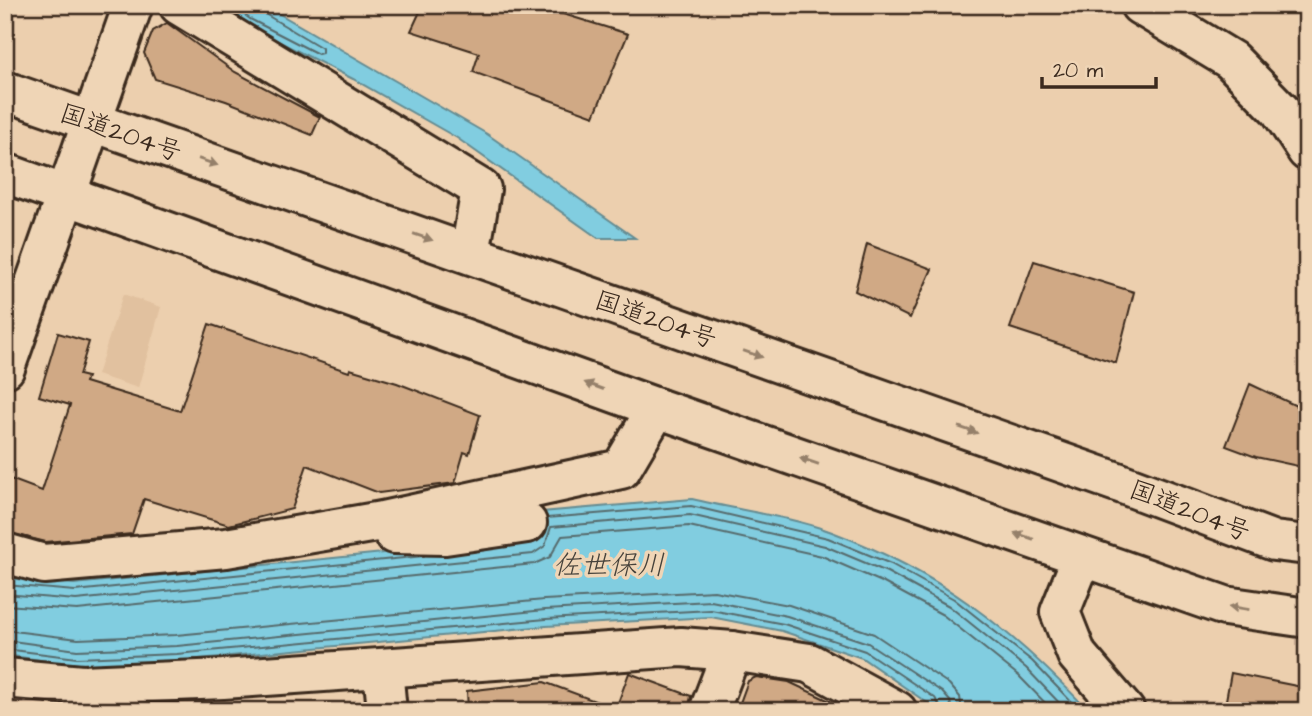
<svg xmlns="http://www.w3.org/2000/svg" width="1312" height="716" viewBox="0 0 1312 716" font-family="'Architects Daughter','Klee One',sans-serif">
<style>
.built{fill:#e1c19f}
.water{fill:#81cde0;stroke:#658c92;stroke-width:2}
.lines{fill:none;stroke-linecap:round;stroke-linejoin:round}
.shore{stroke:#576b6c;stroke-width:2}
.building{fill:#d0a985;stroke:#3b2a1e;stroke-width:2}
.street-casing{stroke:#3b2a1e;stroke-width:44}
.secondary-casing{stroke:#3b2a1e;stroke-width:44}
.highway-casing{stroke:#3b2a1e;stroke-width:44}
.street{stroke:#efd5b6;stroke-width:38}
.secondary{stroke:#efd5b6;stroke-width:38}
.highway{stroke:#efd5b6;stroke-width:38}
.oneway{fill:#95806a}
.labels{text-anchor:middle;stroke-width:7;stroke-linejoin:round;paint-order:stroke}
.street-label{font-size:26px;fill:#3b2a1e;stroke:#efd5b6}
.water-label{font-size:28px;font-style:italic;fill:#46423b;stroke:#efd5b6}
</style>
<rect width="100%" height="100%" fill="#eccfae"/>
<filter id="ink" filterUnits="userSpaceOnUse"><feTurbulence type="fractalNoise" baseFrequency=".0143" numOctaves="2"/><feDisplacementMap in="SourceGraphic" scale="14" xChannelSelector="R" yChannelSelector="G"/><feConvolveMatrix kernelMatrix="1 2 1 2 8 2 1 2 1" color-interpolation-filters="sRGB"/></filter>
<g filter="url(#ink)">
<!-- built -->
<path class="built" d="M123,294l38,13 -23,81 -41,-13z"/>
<!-- water -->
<g class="water">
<path d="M219,5h45l223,129 148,104h-37l-141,-100 -104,-59 -107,-54z"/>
<path d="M692,499c45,11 96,17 140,33 109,41 178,96 257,179h-150l-77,-53 -80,-27 -71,-14 -165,9 -368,35 -102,4 -71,-10v-77l69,6 459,-46 -3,-25z"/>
</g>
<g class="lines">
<!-- shore -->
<g class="shore">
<path d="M231,5l19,14 68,35 4,-1v-5l-57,-34 -4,-9"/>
<path d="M547,518l144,-12 137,32 63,26 63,35 78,62 48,50"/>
<path d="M5,585l70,6 349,-35"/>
<path d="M5,594l71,6 457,-46 12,-8 6,-19 139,-12 135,31 62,26 62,34 77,62 41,43"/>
<path d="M5,605l72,5 457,-46 16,-7 12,-21 127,-10 133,30 60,26 61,33 76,61 34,35"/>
<path d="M5,630l73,9 98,-4 368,-35 170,-9 75,14 85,29 75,50 11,13 2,14"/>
<path d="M5,640l72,10 100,-4 368,-36 166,-9 76,15 81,27 74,49 8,9 2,10"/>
<path d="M5,649l72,9 100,-4 369,-35 165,-9 73,14 81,27 70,47 8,13"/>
</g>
</g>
<!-- building -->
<g class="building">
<path d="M423,5h111l94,29 -34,82 -121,-44 6,-19 -68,-22z"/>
<path d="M167,23l68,49 85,45 -8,18 -86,-34 -71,-22 -11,-26 9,-22z"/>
<path d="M867,244l65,25 -22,49 -55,-27z"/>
<path d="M1034,261l100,31 -18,71 -106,-35z"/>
<path d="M209,324l140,48 1,-3 47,14 83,32 -11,39 -5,-2 -9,31 -76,10 -72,-28 -15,44 -63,16 -85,-26 -12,35 -86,8 -41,-10v-55l37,14 28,-86 -31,-9 19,-63 31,9 -10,33 8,2 -2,5 95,29z"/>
<path d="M1250,384l57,27v57l-51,-11 -30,-11z"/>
<path d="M629,673l62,23 -3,15h-73z"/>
<path d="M1231,673l76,15v23h-83z"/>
<path d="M756,677l33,5 62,29h-114l11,-30z"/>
<path d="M544,682l70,26 -1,3h-145l-1,-20z"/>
</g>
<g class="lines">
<defs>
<g id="street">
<path d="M1140,5l91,55 49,50 27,41"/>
<path d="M394,534l51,1 82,-12"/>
<path d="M5,553l39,11 182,-16 156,-27 239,-52 36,-61"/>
<path d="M383,669l4,42"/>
<path d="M5,678l77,7 141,-6 458,-32 51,4 77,12 88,48"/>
<path d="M709,711l23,-60"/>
</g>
<g id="secondary">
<path d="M179,5l302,184 -11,65"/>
<path d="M5,368l128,-363"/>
<path d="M1082,557l-22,55 17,43 48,56"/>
</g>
<g id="highway">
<path d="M5,91l1115,392 154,58 33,4"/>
<path d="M5,173l652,235 568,198 82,12"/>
</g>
</defs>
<!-- street casing -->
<use href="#street" class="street-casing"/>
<!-- secondary casing -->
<use href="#secondary" class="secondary-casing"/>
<!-- highway casing -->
<use href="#highway" class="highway-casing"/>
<!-- street -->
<use href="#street" class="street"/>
<!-- secondary -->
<use href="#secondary" class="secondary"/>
<!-- highway -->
<use href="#highway" class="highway"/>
</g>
<!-- one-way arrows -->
<defs><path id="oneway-solid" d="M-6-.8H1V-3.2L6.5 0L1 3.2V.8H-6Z" transform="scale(1.75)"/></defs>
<g class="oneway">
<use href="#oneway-solid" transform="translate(208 162) rotate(19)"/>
<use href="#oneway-solid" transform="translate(423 237) rotate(19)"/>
<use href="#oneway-solid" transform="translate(753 354) rotate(19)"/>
<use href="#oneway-solid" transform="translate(594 386) rotate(-160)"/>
<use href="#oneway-solid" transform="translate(968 430) rotate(19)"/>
<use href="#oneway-solid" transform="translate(809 461) rotate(-161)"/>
<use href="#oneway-solid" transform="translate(1024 536) rotate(-161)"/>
<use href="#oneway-solid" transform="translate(1239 608) rotate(-171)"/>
</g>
</g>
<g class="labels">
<!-- street labels -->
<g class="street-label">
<text transform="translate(121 132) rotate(19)" y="9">国道204号</text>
<text transform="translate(656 319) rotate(19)" y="9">国道204号</text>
<text transform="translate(1190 510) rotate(21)" y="9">国道204号</text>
</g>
<!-- water labels -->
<g class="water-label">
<text x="609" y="574">佐世保川</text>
</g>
</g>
<!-- margin -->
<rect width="1312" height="716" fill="none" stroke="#efd5b6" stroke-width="28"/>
<rect x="14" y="14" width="1284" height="688" fill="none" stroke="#3b2a1e" stroke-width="2.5" filter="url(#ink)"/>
<!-- scale -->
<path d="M1042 77v10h114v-10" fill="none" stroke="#3b2a1e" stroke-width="3.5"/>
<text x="1053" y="77" font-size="21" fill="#3b2a1e" stroke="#efd5b6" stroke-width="5" paint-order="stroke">20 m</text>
</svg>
